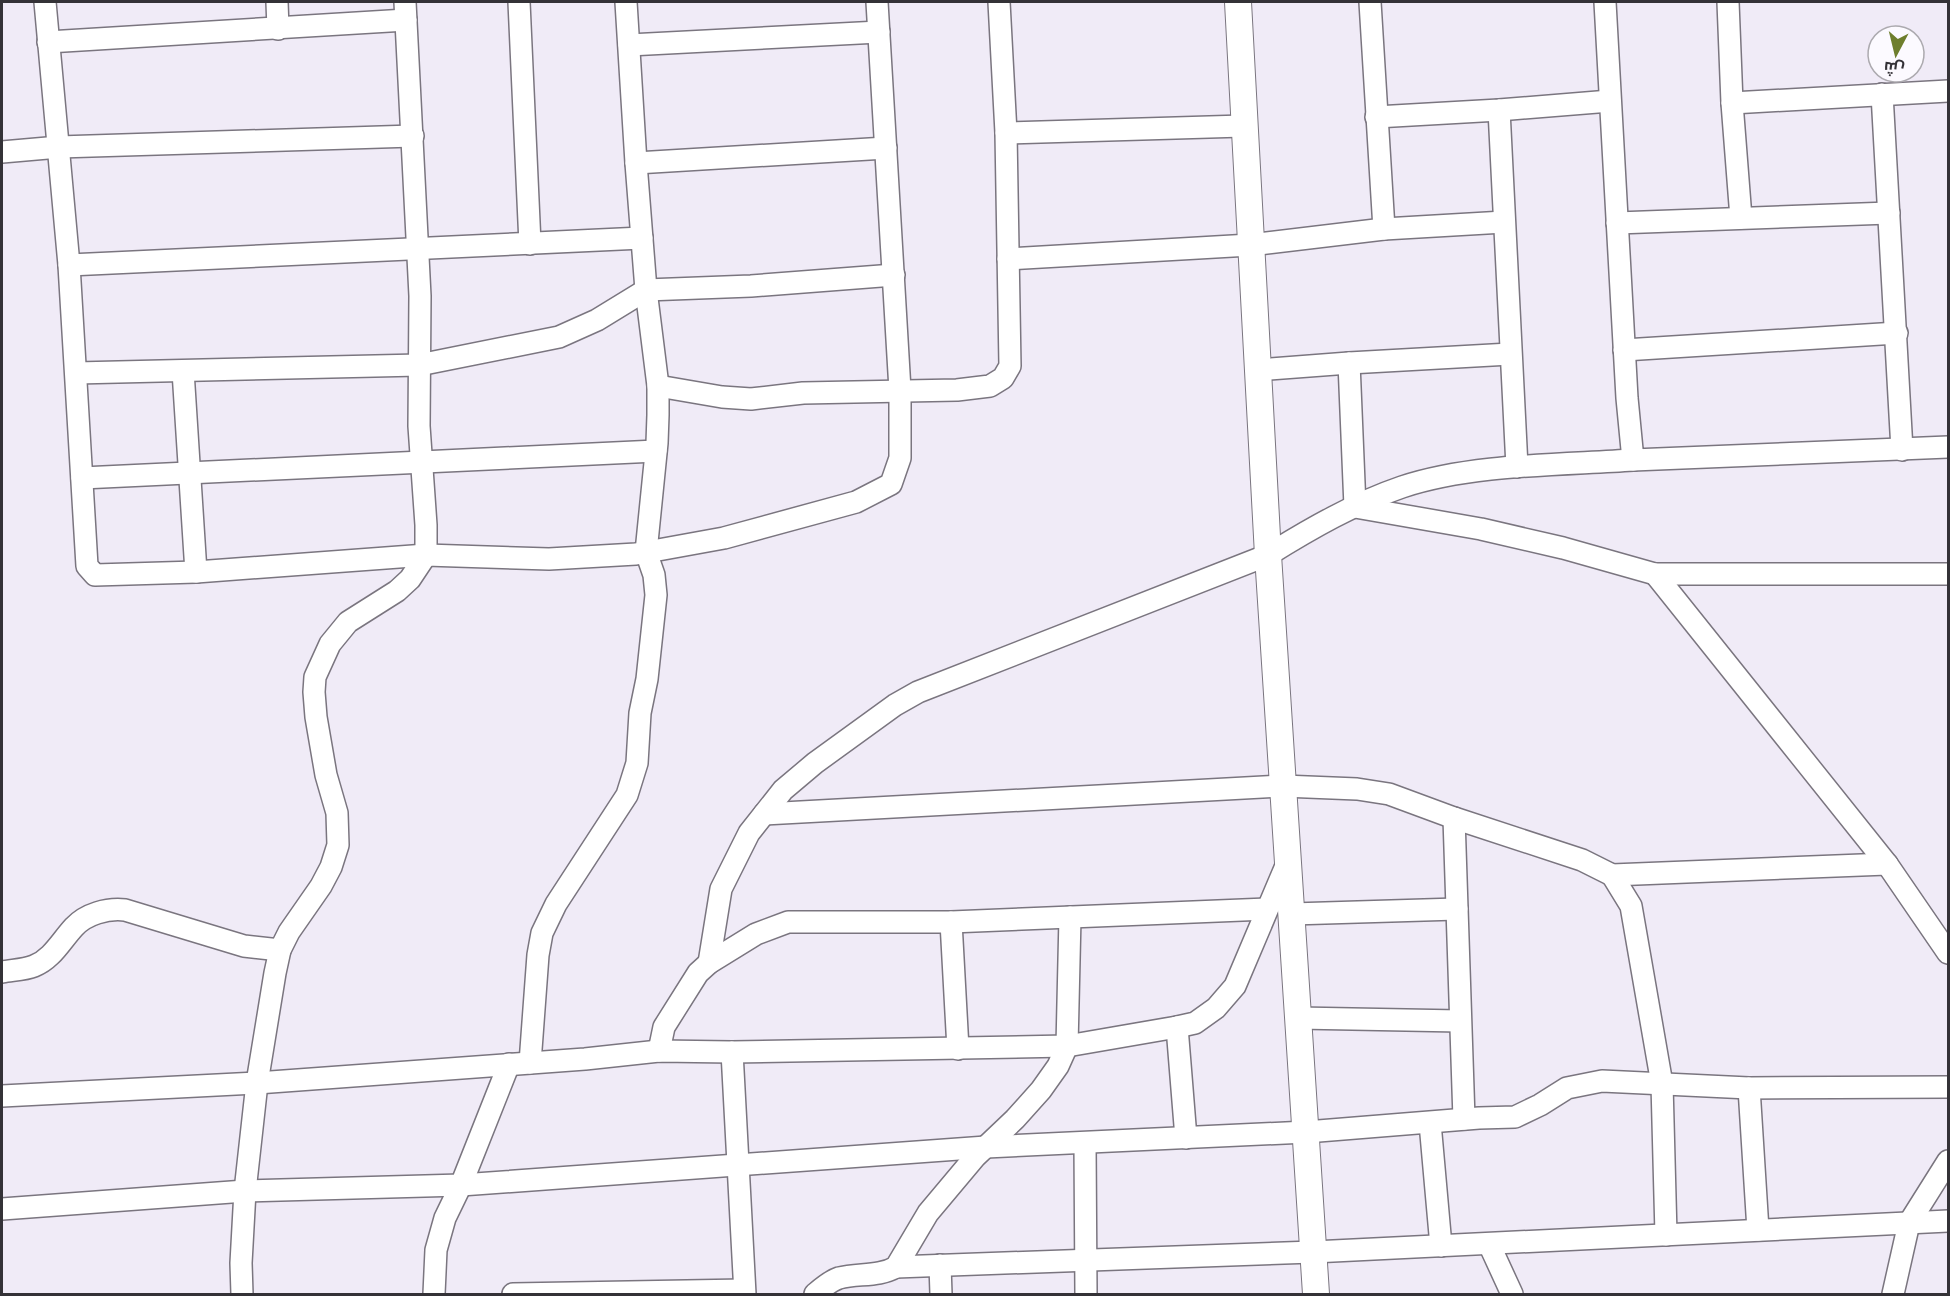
<svg xmlns="http://www.w3.org/2000/svg" width="1950" height="1296" viewBox="0 0 1950 1296" font-family="Figtree,Cairo,sans-serif">
<style>
.lines{fill:none;stroke-linecap:round;stroke-linejoin:round}
.minor-casing{stroke:#7a757f;stroke-width:24}
.tertiary-casing{stroke:#7a757f;stroke-width:28}
.minor{stroke:#fff;stroke-width:21}
.tertiary{stroke:#fff;stroke-width:26}
</style>
<rect width="100%" height="100%" fill="#f0ebf7"/>
<g class="lines">
<defs>
<g id="minor">
<path d="M45,2l24,263 18,301 8,9 101,-3 230,-17 123,4 87,-5 88,-16 132,-36 35,-18 9,-26v-68l-23,-388"/>
<path d="M277,2l1,27"/>
<path d="M519,2l11,242"/>
<path d="M1370,2l14,227"/>
<path d="M1605,2l22,396 6,62 315,-13"/>
<path d="M1728,2l4,101 9,115"/>
<path d="M48,42l358,-22"/>
<path d="M629,45l250,-13"/>
<path d="M1882,94l20,356"/>
<path d="M1732,103l216,-12"/>
<path d="M1499,110l18,357"/>
<path d="M1376,117l123,-7 111,-9"/>
<path d="M1006,133l237,-7"/>
<path d="M2,152l57,-5 354,-11"/>
<path d="M636,163l250,-15"/>
<path d="M1617,223l272,-10"/>
<path d="M1008,259l242,-14 134,-16 120,-7"/>
<path d="M69,265l573,-27"/>
<path d="M1624,350l273,-17"/>
<path d="M1349,363l6,144 126,22 82,19 92,26h293"/>
<path d="M1258,370l91,-7 161,-9"/>
<path d="M183,371l13,201"/>
<path d="M76,373l343,-8 140,-28 38,-17 49,-30 105,-4 143,-11"/>
<path d="M658,386l64,11 29,2 52,-6 154,-3 33,-4 13,-8 7,-12 -4,-233 -7,-131"/>
<path d="M82,478l574,-27"/>
<path d="M1655,574l232,290 61,89"/>
<path d="M764,814l519,-28 74,3 32,5 65,24 128,42 30,15 275,-11"/>
<path d="M1454,818l10,301"/>
<path d="M1612,875l19,31 31,178 4,151"/>
<path d="M1292,914l165,-5"/>
<path d="M951,922l7,127"/>
<path d="M709,963l12,-74 28,-56 34,-43 32,-27 80,-58 23,-13 350,-137c42,-26 87,-52 134,-68 69,-23 158,-22 231,-27"/>
<path d="M2,972c10,-2 22,-2 32,-6 18,-7 27,-25 40,-39 12,-13 33,-19 51,-17l119,36 36,4"/>
<path d="M1298,1018l162,3"/>
<path d="M1177,1027l9,111"/>
<path d="M659,1051l5,-24 34,-54 11,-10 47,-29 32,-12h163l316,-13"/>
<path d="M732,1052l13,242"/>
<path d="M530,1063l8,-108 4,-22 14,-29 71,-109 10,-32 3,-50 7,-34 9,-84 -2,-20 -8,-23 11,-109 1,-28v-29l-12,-96 -10,-127 -10,-161"/>
<path d="M1749,1088l9,142"/>
<path d="M2,1096l255,-13 328,-24 74,-8 73,1 335,-6 110,-19 18,-4 21,-15 19,-22 53,-125"/>
<path d="M1430,1123l11,123"/>
<path d="M1085,1144l1,150"/>
<path d="M2,1209l243,-18 216,-6 525,-38 320,-15 173,-14 36,-1 25,-12 27,-17 35,-7 147,7 199,-1"/>
<path d="M1489,1244l23,50"/>
<path d="M940,1265l1,29"/>
<path d="M896,1267l417,-15 635,-31"/>
<path d="M242,1294l-1,-31 4,-72 12,-108 18,-110 5,-23 9,-18 32,-46 10,-19 7,-22 -1,-32 -11,-38 -10,-58 -2,-25 1,-15 15,-33 18,-22 49,-31 13,-12 16,-24v-30l-7,-99 1,-130 -15,-294"/>
<path d="M434,1294l2,-44 9,-32 16,-33 48,-121"/>
<path d="M513,1294l231,-4"/>
<path d="M815,1294c7,-6 15,-13 24,-16 19,-5 40,-1 57,-11l32,-54 47,-56 40,-38 26,-29 17,-24 9,-20 3,-129"/>
<path d="M1893,1294l16,-71 39,-62"/>
</g>
<path id="tertiary" d="M1238,2l30,553 48,739"/>
</defs>
<!-- minor casing -->
<use href="#minor" class="minor-casing"/>
<!-- tertiary casing -->
<use href="#tertiary" class="tertiary-casing"/>
<!-- minor -->
<use href="#minor" class="minor"/>
<!-- tertiary -->
<use href="#tertiary" class="tertiary"/>
</g>
<!-- border -->
<rect width="1950" height="1296" fill="none" stroke="#343237" stroke-width="6"/>
<!-- north arrow -->
<g transform="translate(1896 54) rotate(187)"><circle r="28" fill="#fcfaff" stroke="#acaaaf" stroke-width="1.5"/>
<path d="M0-4.5L10 22L0 15L-10 22Z" fill="#6e7e2d"/>
<text y="-9" font-size="16" font-weight="bold" text-anchor="middle" fill="#343237">ش</text>
</g>
</svg>
